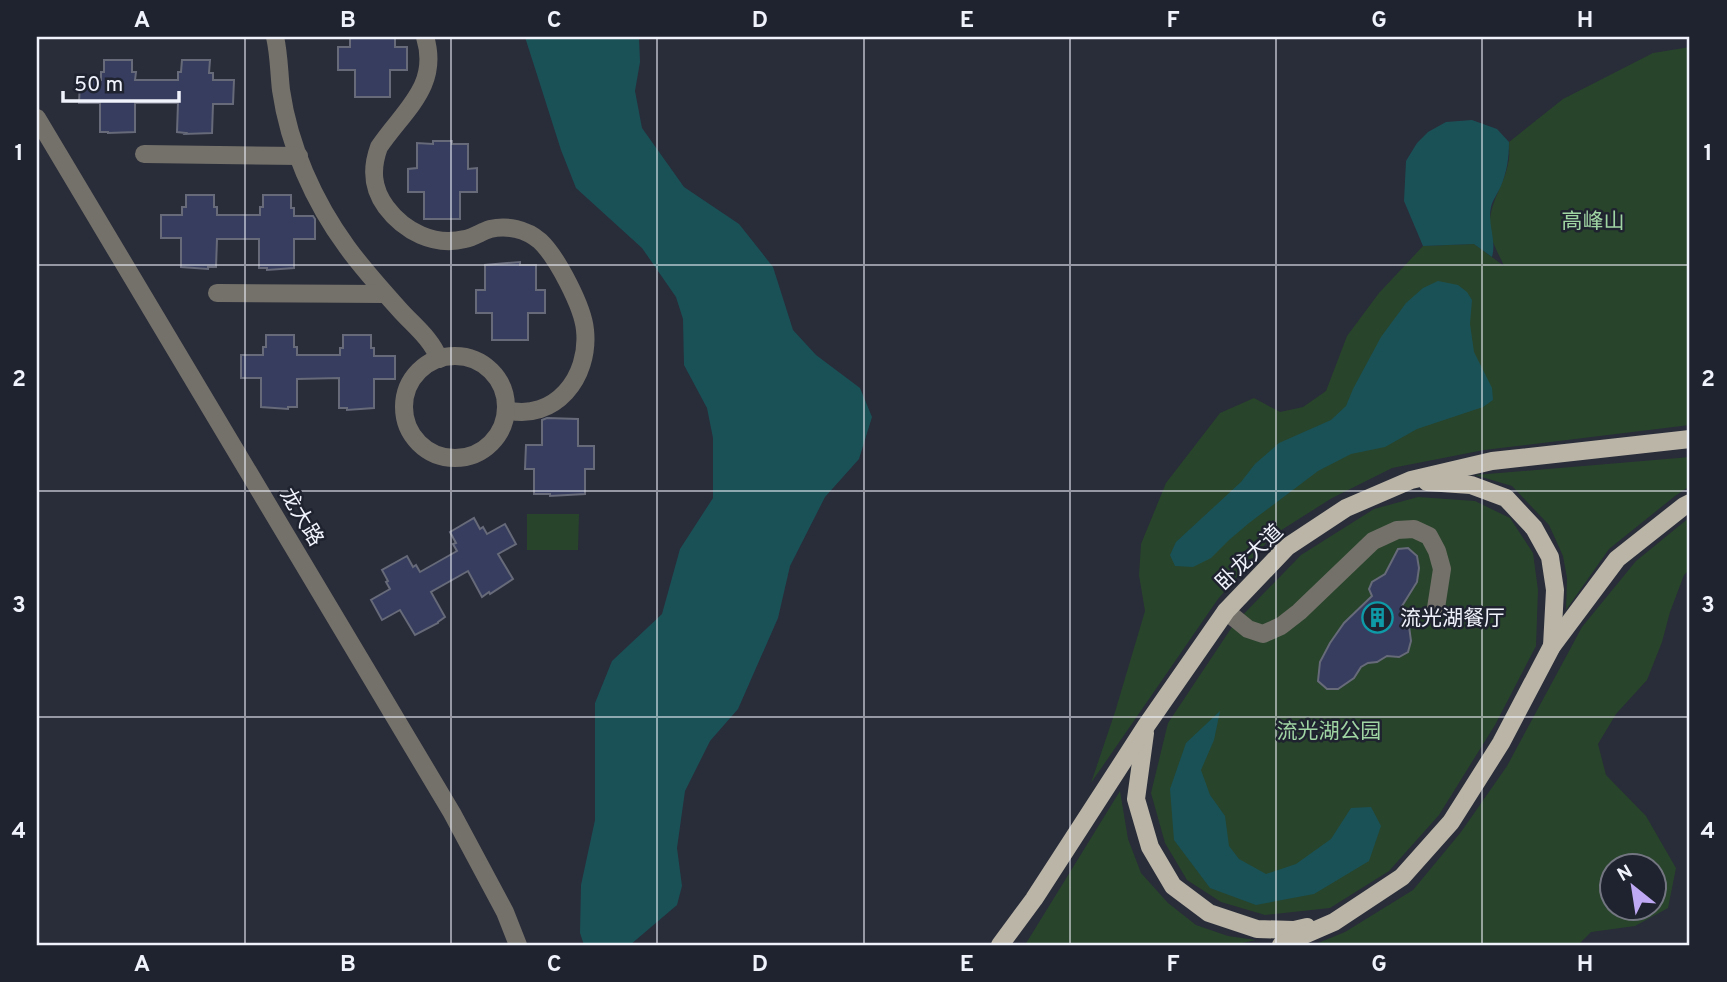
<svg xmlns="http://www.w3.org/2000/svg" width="1727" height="982" viewBox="0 0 1727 982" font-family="Overpass,'Noto Sans SC',sans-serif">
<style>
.green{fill:#28442b;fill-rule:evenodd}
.water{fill:#1a5157}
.building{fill:#363d5e;stroke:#666a79;stroke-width:2}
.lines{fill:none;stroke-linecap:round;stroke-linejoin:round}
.minor{stroke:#74716a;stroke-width:18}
.major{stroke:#bab5a7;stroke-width:18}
.grid{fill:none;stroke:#f1f3fc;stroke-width:2;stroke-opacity:0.55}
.labels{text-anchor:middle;stroke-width:5;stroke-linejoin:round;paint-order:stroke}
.park-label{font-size:21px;fill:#9fd4a3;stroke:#1f222f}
.street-label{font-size:21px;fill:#f1f3fc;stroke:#1f222f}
.poi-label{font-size:21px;fill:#f1f3fc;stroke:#1f222f;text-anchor:start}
.neatline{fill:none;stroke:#f1f3fc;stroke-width:2.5}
.grid-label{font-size:23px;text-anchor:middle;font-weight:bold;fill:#f1f3fc}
</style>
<rect width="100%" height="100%" fill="#292c39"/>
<!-- green -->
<g class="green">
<path d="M1690,47v378l-206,25 -92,18 -60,30 -60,38 -54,63 -127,184 24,-71 30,-101 -6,-36 2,-31 25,-61 54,-70 34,-15 26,14 23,-5 23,-16 21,-55 32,-43 44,-47 51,-2 30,22c-5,-12 -13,-24 -14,-37 -2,-25 13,-41 18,-65 2,-7 1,-15 1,-22l54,-43 90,-46z"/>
<path d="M1690,457v29l-15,10 -66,53 -43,61 1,-32 -4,-22 -14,-31 -37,-39 -37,-11z"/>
<path d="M1418,497l57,4 35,17 23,35 5,37 -2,56 -41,79 -56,90 -50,56 -59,37 -65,7 -44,-13 -34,-22 -22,-37 -14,-50 17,-70 66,-99 67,-69 73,-46z"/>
<path d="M527,514h52l-1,36h-51z"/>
<path d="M1690,517v52l-6,6 -14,37 -8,30 -15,38 -31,34 -18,30 8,31 40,41 30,52 -8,40 -33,18 -44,6 -13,13h-265l32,-13 68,-42 48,-58 46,-66 75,-139 54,-66zM1654,866v42h-42v-42z"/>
<path d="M1120,791l8,48 13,34 27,30 28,22 32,11 28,4 -23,5h-208z"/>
</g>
<!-- water -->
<g class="water">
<path d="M525,37h114l1,25 -5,29 7,37 42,59 55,37 34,43 20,63 23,25 44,33 12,29 -13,42 -34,38 -35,69 -12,52 -40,91 -28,32 -25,50 -8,57 5,38 -5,19 -47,40h-46l-4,-12 1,-48 14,-65v-117l17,-42 50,-47 18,-65 33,-51v-60l-6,-30 -23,-43 -1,-46 -7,-22 -34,-49 -66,-60 -15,-38z"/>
<path d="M1472,120l25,9 12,13c0,16 -2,29 -8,44 -3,7 -8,13 -10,21 -4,17 6,33 1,50l-18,-13 -51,2 -19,-45 2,-40 11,-18 11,-11 18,-10z"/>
<path d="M1438,281l20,4 9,7 5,8 -2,24 4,28 18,36 1,12 -10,7 -66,22 -32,18 -34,7 -33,17 -69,52 -20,17 -18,18 -18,9 -18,-1 -5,-11 6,-13 65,-60 14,-18 24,-21 52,-23 15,-14 7,-17 28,-52 25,-34 17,-15z"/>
<path d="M1220,711l-6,29 -13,30 9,25 15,21 4,30 10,13 27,15 30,-10 35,-25 20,-31 20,-1 10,19 -12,35 -55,33 -58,11 -46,-17 -36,-48 -4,-51 16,-46z"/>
</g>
<!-- building -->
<g class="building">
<path d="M350,37h45v10h12v23h-17v27h-35v-27h-17v-23h12z"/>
<path d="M104,60h28v12h4l-1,8h43v-8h3l1,-12h28l-1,13h4v7h21l-1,24h-20l-1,29 -27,1 1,-1 -9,-1 1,-29h-43v29l-27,1v-1h-8v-29h-21l1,-23h21v-8h3z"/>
<path d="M433,141h19v3h16v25l9,-1v24h-17v27h-36v-27h-16v-23l9,-1v-25l16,1z"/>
<path d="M186,195h28v12h3v8h43v-8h3v-12h28v13h3v8h19l2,3v20h-21v29l-27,2v-2h-8v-29h-42l-1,28h-8v2l-27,-2v-29h-20v-23h21v-8h4z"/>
<path d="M520,262v3h16v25h9v23h-17v27h-36v-27h-16v-23h9v-25z"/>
<path d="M266,335h28v12h3v8h43v-7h3v-13h28v13h3v8h21v23h-21v29l-27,2v-2h-8v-30l-42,1v28h-9v2l-27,-2v-29h-20v-23h22v-8h3z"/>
<path d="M547,418l31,1v27h16v23h-9v25l-35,2v-2h-16v-25h-9l1,-24h16v-25z"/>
<path d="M474,518l6,11 3,-2 4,7 18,-10 11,20 -18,10 15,25 -23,15 -1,-2 -7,5 -14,-26 -37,21 14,25 -7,5v1l-23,12 -15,-25 -18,10 -11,-20 19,-11 -4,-7 2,-1 -6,-11 25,-14 6,11 3,-2 4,7 37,-21 -4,-7 3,-1 -6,-11z"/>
<path d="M1408,548l9,8 2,12 -2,14 -15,24v7l7,13 2,15 -3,11 -9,5 -12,-1 -10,6 -9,1 -7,4 -7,11 -16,11h-11l-9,-8 2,-19 10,-19 14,-20 28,-27 -3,-7 3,-7 13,-8 13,-25z"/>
</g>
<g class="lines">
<!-- minor -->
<g class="minor">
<path d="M275,37c4,17 4,35 6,53 8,56 33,112 66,157 16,22 34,42 52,62 14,16 32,29 40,50"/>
<path d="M425,37c15,49 -21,73 -46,110 -8,22 -7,41 7,60 18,24 48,40 79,32 9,-2 16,-7 25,-10 17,-4 36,0 50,12 17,16 43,66 45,89 5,47 -30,92 -79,80"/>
<path d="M37,118l415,695 53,99 13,33"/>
<path d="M144,154l155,2"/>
<path d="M217,293l168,1"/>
<circle cx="455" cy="407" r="51"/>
<path d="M1226,611l22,18 15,5 18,-8 18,-14 74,-71 24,-11 17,-1 15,7 8,15 5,18 -6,39"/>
</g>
<!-- major -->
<g class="major">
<path d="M1427,482l44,3 35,13 28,30 16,29 5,33 -3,56"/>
<path d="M1145,733l-9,66 14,48 23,39 36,27 48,16 37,1 13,-3"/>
<path d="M1000,945l34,-46 112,-173 80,-115 61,-64 59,-39 65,-28 81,-19 198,-22"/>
<path d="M1281,945l53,-23 68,-45 49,-55 50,-79 51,-97 65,-87 67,-53 6,-3"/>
</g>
</g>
<!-- grid -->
<path class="grid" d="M245,37v908M451,37v908M657,37v908M864,37v908M1070,37v908M1276,37v908M1482,37v908M37,265h1653M37,491h1653M37,717h1653"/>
<!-- icons -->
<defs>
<symbol id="building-ring" viewBox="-11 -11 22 22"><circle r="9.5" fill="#1f222f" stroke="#0f9aa8" stroke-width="1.5"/><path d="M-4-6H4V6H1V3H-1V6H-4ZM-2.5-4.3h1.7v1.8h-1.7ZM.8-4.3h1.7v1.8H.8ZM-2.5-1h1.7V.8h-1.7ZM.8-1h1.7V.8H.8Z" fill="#0f9aa8"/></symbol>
</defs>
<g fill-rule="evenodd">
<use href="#building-ring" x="1360" y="600" width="35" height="35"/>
</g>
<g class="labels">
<!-- park labels -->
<g class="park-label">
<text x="1593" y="228">高峰山</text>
<text x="1329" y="738">流光湖公园</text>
</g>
<!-- street labels -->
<g class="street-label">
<text transform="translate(302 517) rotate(59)" y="7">龙大路</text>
<text transform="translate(1249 557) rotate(-44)" y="7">卧龙大道</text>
</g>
<!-- poi labels -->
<g class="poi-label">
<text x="1400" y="625">流光湖餐厅</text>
</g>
</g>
<!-- border -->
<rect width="1727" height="982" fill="none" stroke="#1f222f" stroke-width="77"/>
<!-- north arrow -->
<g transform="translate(1633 887) rotate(330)"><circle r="33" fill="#1f222f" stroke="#737681" stroke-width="2"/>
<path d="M0-5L12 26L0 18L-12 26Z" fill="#bfa9f4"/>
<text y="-10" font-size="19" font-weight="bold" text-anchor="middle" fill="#f1f3fc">N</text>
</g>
<!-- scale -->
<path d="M63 91v10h116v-10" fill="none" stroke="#f1f3fc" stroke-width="3.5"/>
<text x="74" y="91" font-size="21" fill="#f1f3fc" stroke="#1f222f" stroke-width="5" paint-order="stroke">50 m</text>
<rect x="38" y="38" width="1650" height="906" class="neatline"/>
<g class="grid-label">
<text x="142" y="27">A</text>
<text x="348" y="27">B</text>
<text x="554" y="27">C</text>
<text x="760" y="27">D</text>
<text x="967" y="27">E</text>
<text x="1173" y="27">F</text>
<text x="1379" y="27">G</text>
<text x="1585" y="27">H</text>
<text x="19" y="160">1</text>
<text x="1708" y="160">1</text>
<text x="19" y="386">2</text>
<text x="1708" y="386">2</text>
<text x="19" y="612">3</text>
<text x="1708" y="612">3</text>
<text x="19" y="838">4</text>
<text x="1708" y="838">4</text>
<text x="142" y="971">A</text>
<text x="348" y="971">B</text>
<text x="554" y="971">C</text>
<text x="760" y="971">D</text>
<text x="967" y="971">E</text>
<text x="1173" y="971">F</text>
<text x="1379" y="971">G</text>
<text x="1585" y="971">H</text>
</g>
</svg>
